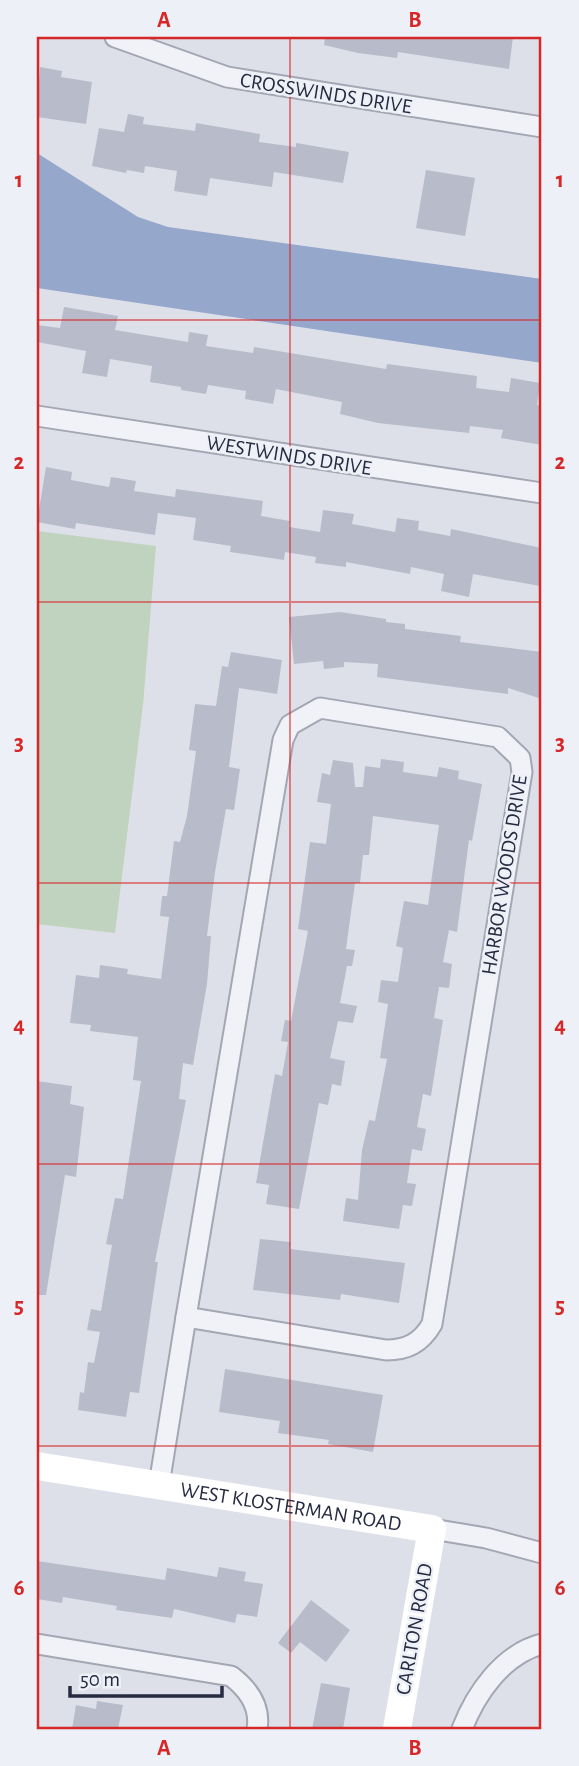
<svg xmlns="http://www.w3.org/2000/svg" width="579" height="1766" viewBox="0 0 579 1766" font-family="'Alegreya Sans',sans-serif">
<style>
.green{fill:#c0d3be}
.water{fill:#96a7cc}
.building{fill:#b8bbc9}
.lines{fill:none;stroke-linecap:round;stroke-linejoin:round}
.street-casing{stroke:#a3a6b3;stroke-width:23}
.street{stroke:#f1f2f7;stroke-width:19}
.secondary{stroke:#fff;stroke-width:28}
.grid{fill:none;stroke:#d62828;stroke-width:2;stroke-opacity:0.55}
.labels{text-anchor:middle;stroke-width:5;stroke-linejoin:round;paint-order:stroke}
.street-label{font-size:21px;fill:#262b41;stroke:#edf0f6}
.neatline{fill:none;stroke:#d62828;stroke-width:2.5}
.grid-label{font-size:23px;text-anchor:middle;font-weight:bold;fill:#d62828}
</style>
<rect width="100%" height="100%" fill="#dee0e9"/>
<!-- green -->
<path class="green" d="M37,531l119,15 -13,159 -28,228 -78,-9z"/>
<!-- water -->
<path class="water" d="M37,153l101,64 30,10 374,52v84l-505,-75z"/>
<!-- building -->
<g class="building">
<path d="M325,37h188l-4,32 -111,-17 -1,6 -39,-5 -34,-8z"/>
<path d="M40,67l22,4 -1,6 31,5 -6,42 -49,-7z"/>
<path d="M128,114l16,3 -1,7 52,7 1,-8 64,11 -1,8 37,5v-4l53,9 -6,31 -69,-11 -2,15 -62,-9 -3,18 -33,-5 3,-20 -32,-5 -1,7 -17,-3 -1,3 -34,-7 7,-38 25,4z"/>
<path d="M426,170l49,8 -10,58 -49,-8z"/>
<path d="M64,307l54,9 -3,14 73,12 1,-10 19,3 -2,11 47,7 1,-6 132,22 1,-5 90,12 -1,12 33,4 2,-14 29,5 -3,22 5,1v39l-41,-7 2,-8 -33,-4 -1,7 -91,-10 -38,-9 2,-12 -66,-13 -3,15 -28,-5 1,-8 -38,-6 -2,9 -25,-4v-3l-31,-5 2,-16 -42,-7 -3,18 -25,-4 4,-22 -49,-9v-17l23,3z"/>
<path d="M46,467l26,5 -1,8 38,7 2,-10 25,4 -2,10 41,6 1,-8 87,12 -2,15 29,5 -1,6 31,5 3,-22 31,4 -2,10 43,8 2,-14 22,3 -1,9 32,6 1,-7 91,19 -2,38 -67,-12 -4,23 -28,-6 3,-17 -33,-7 -1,7 -64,-12v5l-31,-4 1,-6 -31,-5 -1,8 -54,-8 1,-6 -38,-6 3,-22 -38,-5 -3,22 -79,-12 -1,6 -38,-7z"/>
<path d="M340,612l46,7v3l19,2v5l56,7 -1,6 82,10v47l-34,-11v6l-131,-17 1,-13 -34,-2v5l-20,2 -1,-8 -29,3 -5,-47z"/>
<path d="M231,652l51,8 -5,34 -38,-6 -10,79 11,2 -6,41 -8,-1 -11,63 -8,64h4l-4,48 -14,81 -10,-2 -4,36 7,1 -31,162h3l-19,131 -9,-1 -4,25 -48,-7 2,-18 4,1 4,-31 6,1 6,-31 -13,-2 4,-21 10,2 11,-66 -6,-1 9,-46 8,1 18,-118 -8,-1 5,-43 -48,-6 1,-6 -21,-2 6,-48 23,3 1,-13 28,4 -1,5 34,5 8,-62 -9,-1 2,-20h5l7,-55 6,1 7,-26 9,-65 -7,-1 6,-46 21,2 6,-40 6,1z"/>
<path d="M381,759l23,3 -1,10 34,5 2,-10 20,4 -1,8 24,5 -10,57 -3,-1 -12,92 -8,-2 -6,32 9,2 -3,24 -10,-1 -5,31 9,2 -12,76 -8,-2 -6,33 9,2 -4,22 -10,-2 -5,34 9,1 -4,22 -9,-1 -4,24 -56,-8 3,-23 12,2 4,-50 7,-30 6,1 12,-62 -7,-1 8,-54 -10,-2 3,-22 17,2 5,-34 -7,-2 8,-45 24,4 11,-80 -66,-9 -4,39h-6l-3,28h-5l-9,66 9,1 -3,16h-5l-7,37 17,3 -4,17 -15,-2 -8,37 15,3 -4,25 -9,-2 -4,21 -9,-2 -20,106 -33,-5 3,-19 -13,-2 19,-109 7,2 6,-34 -7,-1 4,-21 6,1 17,-90 -10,-2 12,-87 16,2 5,-40 -14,-2 5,-29 8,2 3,-15 20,3 2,24h8l2,-21 15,2z"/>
<path d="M37,1081l35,5 -2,18 14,3 -8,70 -11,-2 -19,120h-9z"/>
<path d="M260,1239l31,3 -1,7 115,14 -6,40 -58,-9 -1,6 -87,-10z"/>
<path d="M225,1369l158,26 -10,57 -45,-8 1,-4 -51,-7 2,-12 -61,-9z"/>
<path d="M37,1561l128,19 2,-12 50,9 2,-10 27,5 -2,9 19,3 -6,33 -20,-3 -2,9 -61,-14 -2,9 -56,-8 1,-4 -54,-9 -1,6 -25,-4z"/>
<path d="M311,1600l39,30 -24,32 -26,-20 -9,11 -13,-10z"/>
<path d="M321,1683l29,5 -7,41h-31z"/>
<path d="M97,1701l26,4 -5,24h-46l4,-24 20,4z"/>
</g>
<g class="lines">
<defs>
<g id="street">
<path d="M115,37l112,40 315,50"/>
<path d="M37,416l505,77"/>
<path d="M320,708l178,29 22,21 2,14 -90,552c-11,19 -25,26 -46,26l-200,-33 97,-577 7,-15z"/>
<path d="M159,1485l27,-168"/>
<path d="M432,1529l54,9 56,15"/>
<path d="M37,1644l194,32c17,13 30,30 26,53"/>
<path d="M462,1729c14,-36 41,-75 80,-85"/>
</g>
</defs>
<!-- street casing -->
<use href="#street" class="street-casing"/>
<!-- street -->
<use href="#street" class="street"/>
<!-- secondary -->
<path class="secondary" id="s1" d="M37,1466l395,63 -35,200"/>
</g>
<!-- grid -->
<path class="grid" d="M290,37v1692M37,320h505M37,602h505M37,883h505M37,1164h505M37,1446h505"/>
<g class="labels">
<!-- street labels -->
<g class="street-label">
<text transform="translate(326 93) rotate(9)" y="7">CROSSWINDS DRIVE</text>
<text transform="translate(289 455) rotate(9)" y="7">WESTWINDS DRIVE</text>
<text transform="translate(504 875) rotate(-81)" y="7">HARBOR WOODS DRIVE</text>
<text dy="7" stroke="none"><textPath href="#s1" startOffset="257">WEST KLOSTERMAN ROAD</textPath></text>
<text transform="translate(414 1629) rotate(-80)" y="7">CARLTON ROAD</text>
</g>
</g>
<!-- border -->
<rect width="579" height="1766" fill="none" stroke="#edf0f6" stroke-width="77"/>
<!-- scale -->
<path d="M70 1686v10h152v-10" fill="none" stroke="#262b41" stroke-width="3.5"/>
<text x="80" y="1686" font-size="21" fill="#262b41" stroke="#edf0f6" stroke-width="5" paint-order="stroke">50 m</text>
<rect x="38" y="38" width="502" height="1690" class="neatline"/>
<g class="grid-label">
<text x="164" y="27">A</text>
<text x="415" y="27">B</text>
<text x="19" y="187">1</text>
<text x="560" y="187">1</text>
<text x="19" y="469">2</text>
<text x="560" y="469">2</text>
<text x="19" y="750">3</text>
<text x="560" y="750">3</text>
<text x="19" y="1032">4</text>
<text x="560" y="1032">4</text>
<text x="19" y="1313">5</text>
<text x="560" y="1313">5</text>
<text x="19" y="1595">6</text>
<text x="560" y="1595">6</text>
<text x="164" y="1755">A</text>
<text x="415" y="1755">B</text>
</g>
</svg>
